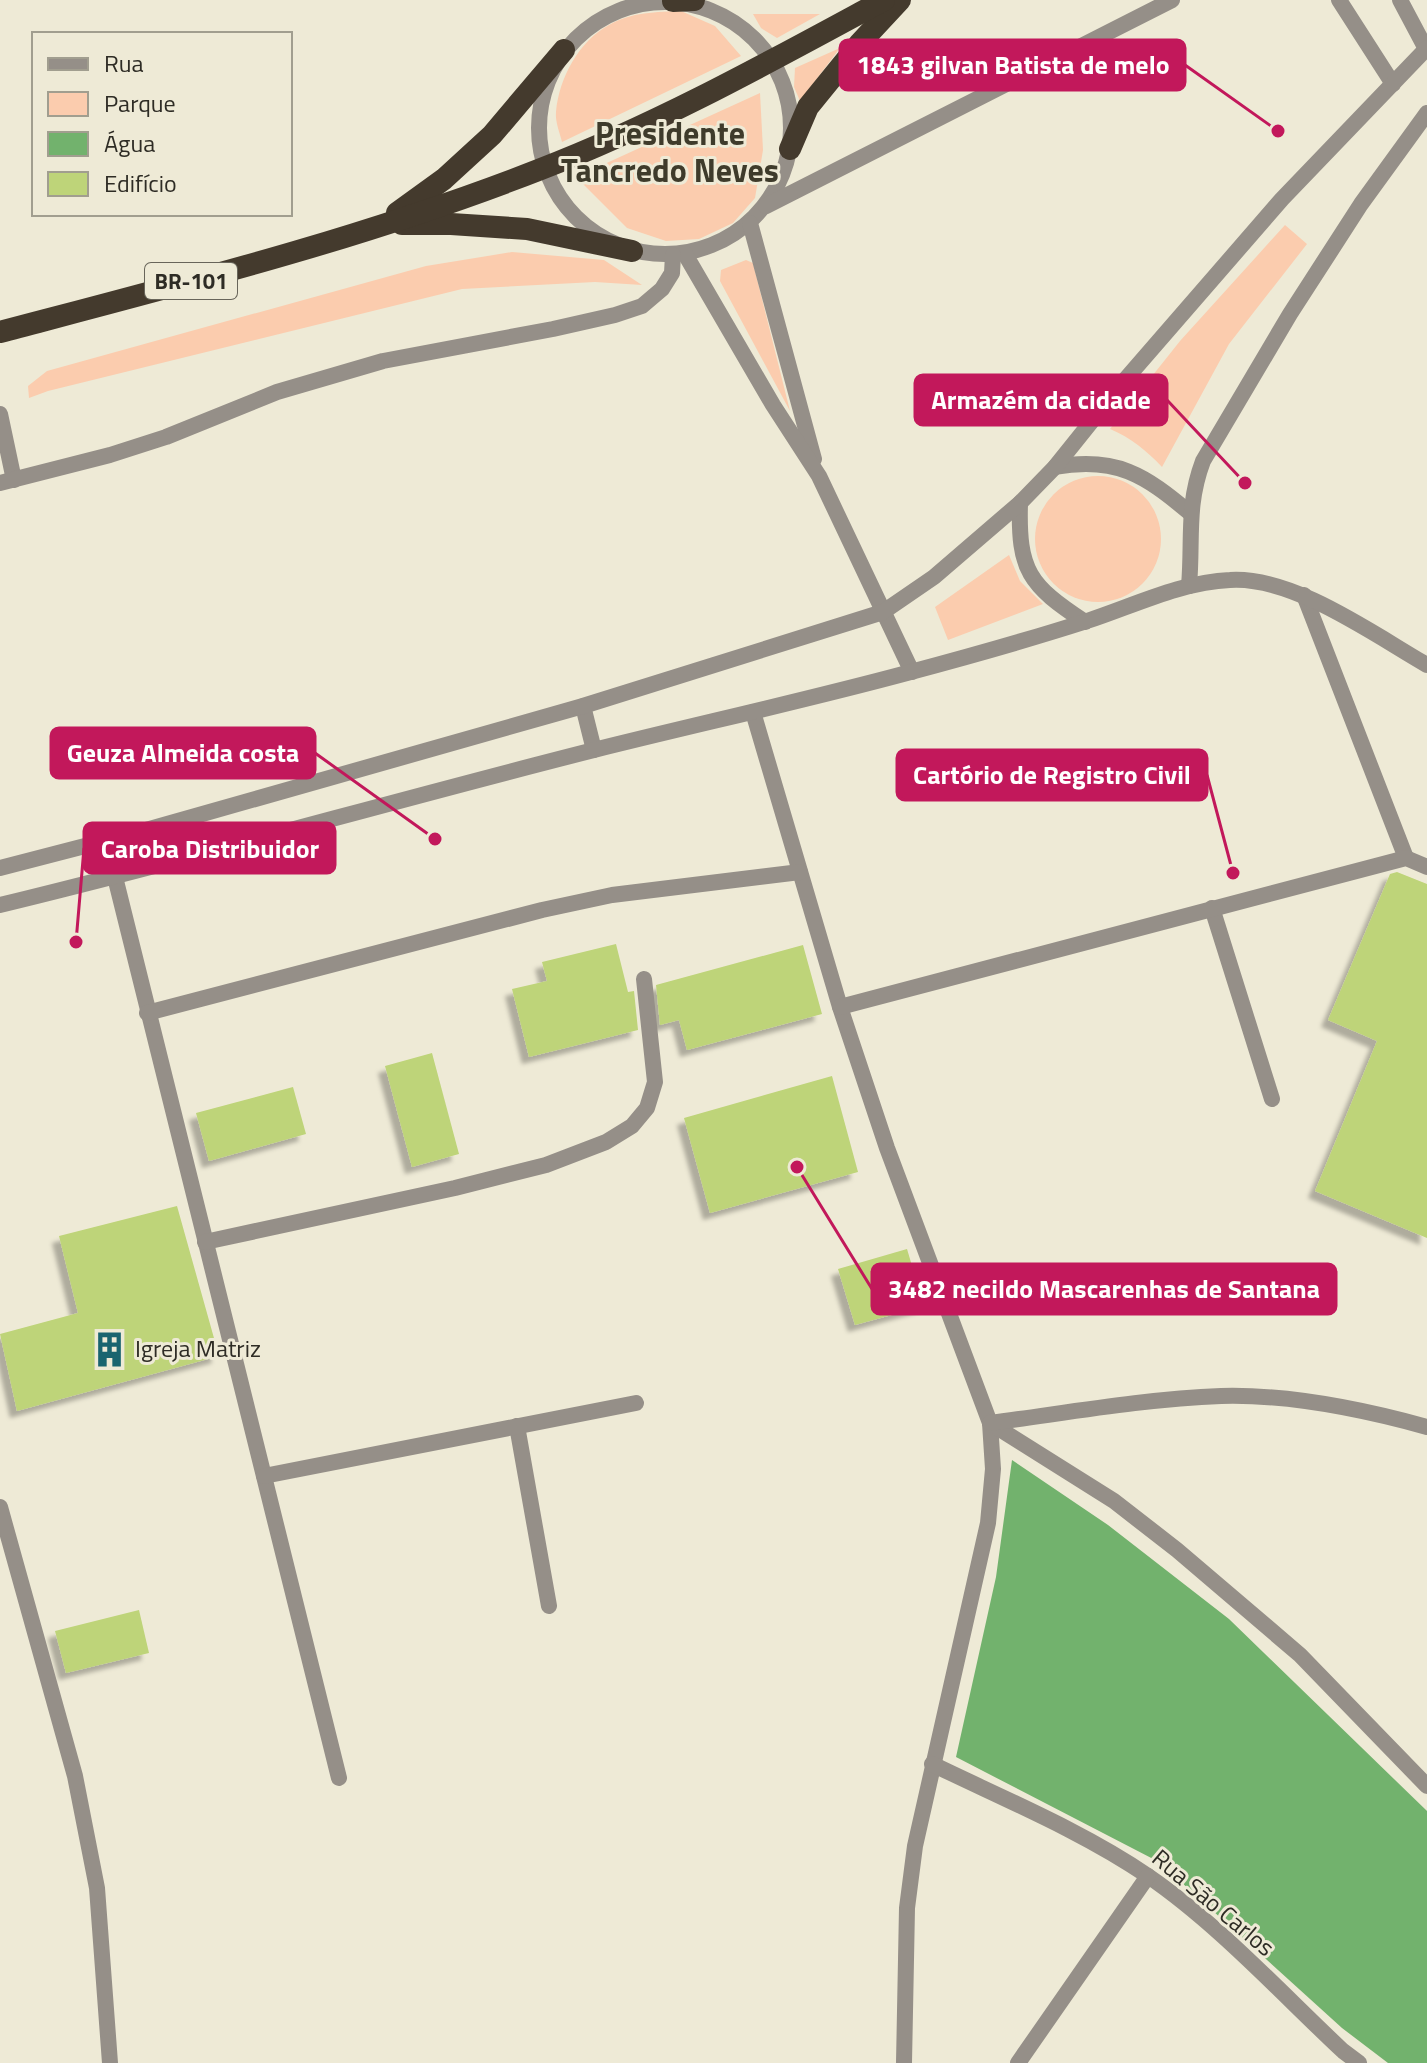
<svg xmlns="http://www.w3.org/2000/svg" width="1427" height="2063" viewBox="0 0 1427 2063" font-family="'Titillium Web',sans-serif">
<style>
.green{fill:#fbccae}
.water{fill:#72b26d}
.building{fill:#bed479;filter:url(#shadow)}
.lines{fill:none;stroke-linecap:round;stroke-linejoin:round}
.minor{stroke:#958f88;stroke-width:16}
.trunk{stroke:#443a2d;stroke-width:22}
.labels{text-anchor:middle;stroke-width:6;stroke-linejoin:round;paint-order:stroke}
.shield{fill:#eeead6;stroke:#68655a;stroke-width:2}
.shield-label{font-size:22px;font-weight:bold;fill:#2e2c25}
.poi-label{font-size:24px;fill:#2e2c25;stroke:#eeead6;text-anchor:start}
.street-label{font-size:24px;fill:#2e2c25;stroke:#eeead6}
.district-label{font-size:32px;font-weight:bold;fill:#3e3b2b;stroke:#eeead6}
.leader{fill:none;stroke:#c2185b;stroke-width:3}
.callout-dot{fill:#c2185b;stroke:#eeead6;stroke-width:3}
.callout{fill:#c2185b;stroke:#c2185b;stroke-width:3}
.callout-label{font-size:26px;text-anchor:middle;font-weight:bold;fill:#fff}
</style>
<defs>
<filter id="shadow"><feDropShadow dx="-7" dy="7" stdDeviation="2" flood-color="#0004"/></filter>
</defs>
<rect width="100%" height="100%" fill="#eeead6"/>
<!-- green -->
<g class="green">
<path d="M681,11l34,15 26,30 -179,86c-2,-9 -7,-20 -6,-30 3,-34 23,-71 53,-87 22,-13 48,-13 72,-14z"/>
<path d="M753,14h67l-43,24 -16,-10z"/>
<path d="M840,48l-40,53 -6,-14 1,-19z"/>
<path d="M760,93l3,57 -8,48 -22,25 -34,16 -33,2 -39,-13 -51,-51z"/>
<path d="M1285,225l22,19 -78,100 -67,123c-16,-17 -31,-29 -52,-38l70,-88z"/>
<path d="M512,252l92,8 38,25 -47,-3 -133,7 -414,102 -19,7 -1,-12 19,-15 379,-105z"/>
<path d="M746,260l7,3 37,148 -70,-130 1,-11z"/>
<circle cx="1098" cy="539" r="63"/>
<path d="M1009,555l11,26 23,23 -95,36 -13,-33z"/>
</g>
<!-- water -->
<path class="water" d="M1012,1460l96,65 121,94 198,192v252h-39l-46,-35 -183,-166 -203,-105 40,-180z"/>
<!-- building -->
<g class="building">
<path d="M1397,872l30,12v354l-112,-47 62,-150 -49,-21 62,-146z"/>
<path d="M616,944l12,48 6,-1 4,39 -109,27 -17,-68 35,-8 -5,-19z"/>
<path d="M803,945l19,69 -135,36 -8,-30 -19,5 -4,-40z"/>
<path d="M432,1053l27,101 -47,13 -27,-101z"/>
<path d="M832,1076l26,96 -148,41 -26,-95z"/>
<path d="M293,1087l13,47 -97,27 -13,-48z"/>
<path d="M177,1206l42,150 -202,55 -17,-77 78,-21 -19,-77z"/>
<path d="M907,1249l17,57 -69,19 -17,-56z"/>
<path d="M139,1610l10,43 -83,20 -11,-42z"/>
</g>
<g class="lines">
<!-- minor -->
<g class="minor">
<path d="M1339,0l54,84"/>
<path d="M1400,0l26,49"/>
<circle cx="665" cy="128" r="126"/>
<path d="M766,206l406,-206"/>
<path d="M750,223l64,236"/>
<path d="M685,254l88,151 46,71 93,196"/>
<path d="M0,414l14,66"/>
<path d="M1055,467c61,-11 90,8 135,46"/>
<path d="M0,483l110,-28 56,-18 111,-45 106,-31 170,-32 62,-14 27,-9 20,-17 10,-16 1,-18"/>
<path d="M1020,503c-2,68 9,82 65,119"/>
<path d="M1189,586c4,-46 -3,-80 14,-125l87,-147 71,-110 66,-91"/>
<path d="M1304,595l102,263"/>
<path d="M583,706l11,44"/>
<path d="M753,712l87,295 47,141 103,275 3,46 -5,54 -73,323 -8,62 -3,155"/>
<path d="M0,868l139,-36 444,-126 300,-94 51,-35 86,-74 35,-36 69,-86 158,-182 145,-151"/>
<path d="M115,877l224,901"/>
<path d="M0,905c199,-48 396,-105 594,-155 104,-26 209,-49 313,-77 60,-16 121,-33 180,-52 46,-15 94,-39 143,-41 63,-4 143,54 197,85"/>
<path d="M1212,908l60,191"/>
<path d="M840,1007l566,-149 21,9"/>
<path d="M147,1013l395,-103 70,-15 188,-23"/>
<path d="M205,1242l250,-54 91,-23 60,-23 26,-16 15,-18 8,-26 -11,-103"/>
<path d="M990,1423l124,78 63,49 123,105 127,131"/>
<path d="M990,1423c76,-10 154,-24 231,-27 69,-2 141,13 206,31"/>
<path d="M517,1426l32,180"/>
<path d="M264,1476l372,-73"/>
<path d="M0,1507l75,269 22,112 13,175"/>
<path d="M932,1764c72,35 150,67 216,112 70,48 133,117 195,175l16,12"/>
<path d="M1018,2063l130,-187"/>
</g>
<!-- trunk -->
<g class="trunk">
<path d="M673,1l21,-1"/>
<path d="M790,149l18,-42 52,-64 40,-43"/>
<path d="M397,213l47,-34 48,-44 72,-85"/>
<path d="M402,224h49l76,5 105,22"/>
<path d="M0,332c182,-48 365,-94 541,-163 117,-45 232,-109 343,-169"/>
</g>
</g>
<!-- icons -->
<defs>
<symbol id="building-bare" viewBox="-9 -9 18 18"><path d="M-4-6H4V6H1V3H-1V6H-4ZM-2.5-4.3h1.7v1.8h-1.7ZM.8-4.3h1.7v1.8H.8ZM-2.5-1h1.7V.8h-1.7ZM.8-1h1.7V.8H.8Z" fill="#19646f" stroke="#eeead6" stroke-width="2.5" paint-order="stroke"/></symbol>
</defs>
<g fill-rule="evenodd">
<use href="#building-bare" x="84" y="1324" width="51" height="51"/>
</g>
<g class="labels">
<!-- shield labels -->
<rect class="shield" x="145" y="263" width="92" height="36" rx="6"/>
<g class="shield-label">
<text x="191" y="289">BR-101</text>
</g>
<!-- poi labels -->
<g class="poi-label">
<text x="135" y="1357">Igreja Matriz</text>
</g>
<!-- street labels -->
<g class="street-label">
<text transform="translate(1213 1903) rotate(40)" y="8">Rua São Carlos</text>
</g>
<!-- district labels -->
<g class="district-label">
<text x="670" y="145">Presidente<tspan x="670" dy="37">Tancredo Neves</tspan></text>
</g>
</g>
<!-- callouts -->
<path class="leader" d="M1278 131L1185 65M1245 483L1167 400M435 839L315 753M1233 873L1207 775M76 942L84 848M797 1167L872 1289"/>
<g class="callout-dot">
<circle cx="1278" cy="131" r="8"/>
<circle cx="1245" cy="483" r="8"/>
<circle cx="435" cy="839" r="8"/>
<circle cx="1233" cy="873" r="8"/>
<circle cx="76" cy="942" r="8"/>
<circle cx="797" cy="1167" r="8"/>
</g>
<g class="callout">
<rect x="840" y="40" width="345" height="50" rx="8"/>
<rect x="915" y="375" width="252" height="50" rx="8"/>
<rect x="51" y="728" width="264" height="50" rx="8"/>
<rect x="897" y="750" width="310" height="50" rx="8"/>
<rect x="84" y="823" width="251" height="50" rx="8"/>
<rect x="872" y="1264" width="464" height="50" rx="8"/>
</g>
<g class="callout-label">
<text x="1013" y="74">1843 gilvan Batista de melo</text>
<text x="1041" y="409">Armazém da cidade</text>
<text x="183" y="762">Geuza Almeida costa</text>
<text x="1052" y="784">Cartório de Registro Civil</text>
<text x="210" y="858">Caroba Distribuidor</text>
<text x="1104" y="1298">3482 necildo Mascarenhas de Santana</text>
</g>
<!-- legend -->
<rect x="32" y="32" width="260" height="184" fill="#eeead6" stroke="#a19e8f" stroke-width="2"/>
<rect x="48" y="58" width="40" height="12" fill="#958f88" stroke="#a19e8f" stroke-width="2"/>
<text x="104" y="72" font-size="24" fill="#2e2c25">Rua</text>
<rect x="48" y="92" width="40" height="24" fill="#fbccae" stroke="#a19e8f" stroke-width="2"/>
<text x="104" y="112" font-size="24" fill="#2e2c25">Parque</text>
<rect x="48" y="132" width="40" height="24" fill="#72b26d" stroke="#a19e8f" stroke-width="2"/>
<text x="104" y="152" font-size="24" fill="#2e2c25">Água</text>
<rect x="48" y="172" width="40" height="24" fill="#bed479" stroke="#a19e8f" stroke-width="2"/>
<text x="104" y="192" font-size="24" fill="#2e2c25">Edifício</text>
</svg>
